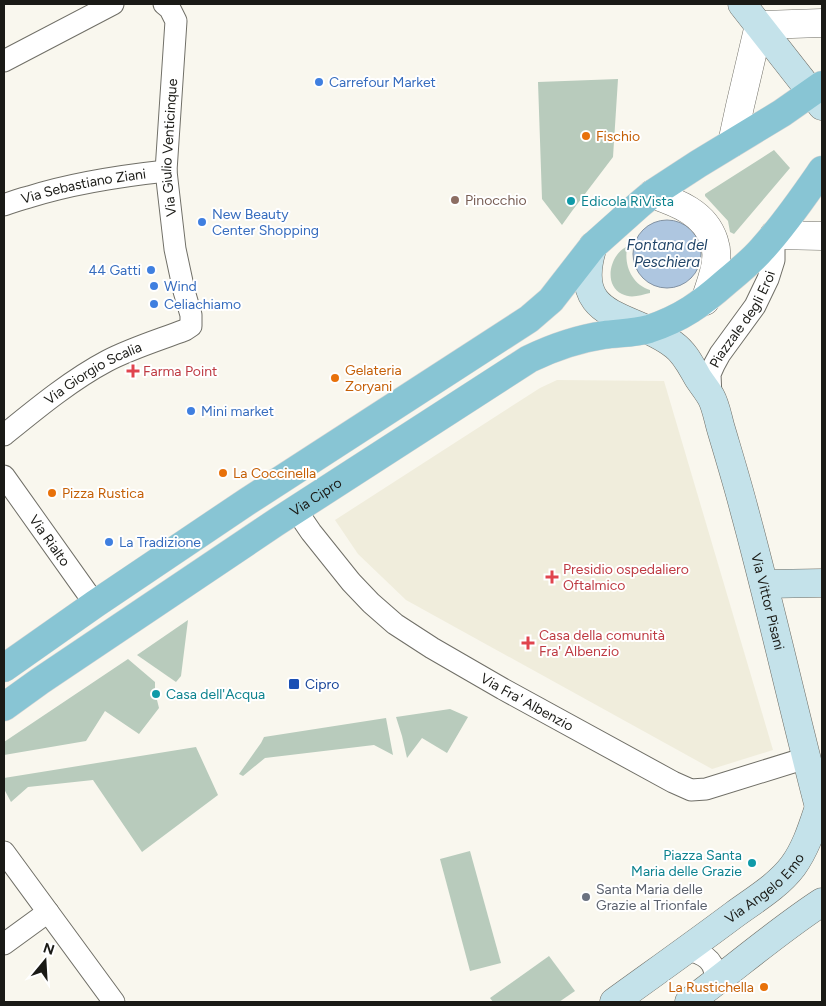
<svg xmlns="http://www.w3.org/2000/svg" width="826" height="1006" viewBox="0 0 826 1006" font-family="Figtree,sans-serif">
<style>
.built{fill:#f0eddc}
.green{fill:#b8cbbc}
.water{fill:#aec6e0;stroke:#8292a3}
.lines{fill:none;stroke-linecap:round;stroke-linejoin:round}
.minor-casing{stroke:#706f67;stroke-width:23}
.tertiary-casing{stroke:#706f67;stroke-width:29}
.secondary-casing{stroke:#706f67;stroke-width:29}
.primary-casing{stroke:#d6d6d5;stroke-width:29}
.minor{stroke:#fff;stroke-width:21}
.tertiary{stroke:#fff;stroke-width:28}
.secondary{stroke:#c4e2ea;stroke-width:28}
.primary{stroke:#88c5d4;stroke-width:28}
.shop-dot{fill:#3f7fe0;stroke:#fff;stroke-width:2}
.food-dot{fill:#e8710a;stroke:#fff;stroke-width:2}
.education-dot{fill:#8d6e63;stroke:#fff;stroke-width:2}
.culture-dot{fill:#0f9aa8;stroke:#fff;stroke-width:2}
.health-dot{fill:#e0444e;stroke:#fff;stroke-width:2}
.transit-dot{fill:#1a4fb4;stroke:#fff;stroke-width:2}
.worship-dot{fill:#6b7280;stroke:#fff;stroke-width:2}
.labels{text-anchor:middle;stroke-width:4;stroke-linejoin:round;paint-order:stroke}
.shop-label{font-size:14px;fill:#366cbe;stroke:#fff;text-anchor:start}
.food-label{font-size:14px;fill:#c56008;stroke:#fff;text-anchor:start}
.street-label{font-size:14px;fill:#1a1a16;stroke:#fff}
.education-label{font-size:14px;fill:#785e54;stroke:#fff;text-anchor:start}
.culture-label{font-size:14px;fill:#0d838f;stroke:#fff;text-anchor:start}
.health-label{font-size:14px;fill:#be3a42;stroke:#fff;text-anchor:start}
.transit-label{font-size:14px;fill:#164399;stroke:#fff;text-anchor:start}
.worship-label{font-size:14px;fill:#5b616d;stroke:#fff;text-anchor:start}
.water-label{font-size:15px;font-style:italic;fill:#1f4367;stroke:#fff}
</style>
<rect width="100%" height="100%" fill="#f9f7ee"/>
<!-- built -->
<path class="built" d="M557,380l107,1 109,369 -61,19 -306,-169 -48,-46 -23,-34 205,-132z"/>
<!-- green -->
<g class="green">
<path d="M618,79l-5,78 -41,54 -10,14 -20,-26 -4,-117z"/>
<path d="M774,150l16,18 -56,66 -4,-2 -2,-11 -23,-25v-2z"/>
<path d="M626,247l1,1c-3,18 5,36 23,42v3c-9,2 -19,6 -28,1 -19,-9 -12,-39 4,-47z"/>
<path d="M188,620l-7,56 -5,6 -39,-27z"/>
<path d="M128,659l27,23v6l-4,7 6,5 2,8 -20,26 -34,-23 -19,30 -82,14v-13z"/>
<path d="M450,709l18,8 -21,36 -25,-15 -15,20 -5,-22 -6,-19z"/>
<path d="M386,718l7,37 -19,-10 -109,13 -22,18 -4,-2 22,-31 3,-6z"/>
<path d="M196,747l22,48 -76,57 -49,-72 -65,7 -17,15 -7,-13v-11z"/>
<path d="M470,851l31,112 -31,8 -30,-112z"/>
<path d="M549,956l26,35 -16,11h-66l-3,-4z"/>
</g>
<!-- water -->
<circle class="water" cx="667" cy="254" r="34"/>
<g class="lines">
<defs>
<g id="minor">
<path d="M4,61l109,-57"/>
<path id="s1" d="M4,205c8,-3 17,-6 25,-8 44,-14 91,-21 137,-26"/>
<path id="s2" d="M711,398l-1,-24 4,-9 6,-11 35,-48 13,-27 6,-19v-25"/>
<path id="s3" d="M4,435c32,-26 67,-55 103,-74 25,-13 52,-21 78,-31l6,-4v-11l-7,-24 -9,-42 -9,-78 10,-150 -6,-12 -6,-5"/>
<path id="s4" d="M4,476l91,128"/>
<path id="s5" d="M296,510l15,22 40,50 20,21 24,21 37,24 71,41 170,93 18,8 15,-1 100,-31"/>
<path d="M4,852l110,150"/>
<path d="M4,944l44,-32"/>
<path d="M685,950c20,3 32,11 30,33"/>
</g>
<g id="tertiary">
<path d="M732,143l8,-37 19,-81 63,-2"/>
<path d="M652,194c26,9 53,19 62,47 2,6 3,12 2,19 -1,14 -7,27 -11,41"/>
<path d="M774,235l48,1"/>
</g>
<g id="secondary">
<path d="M742,4l80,102"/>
<path id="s6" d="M593,246c-24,76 39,66 81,99 11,8 17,21 24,33 4,6 9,12 13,19 5,9 7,22 10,32 8,27 16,53 23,80 27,99 49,199 75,298l3,6"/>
<path d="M764,584l58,-1"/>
<path id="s7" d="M614,1002c40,-29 81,-58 121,-88 19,-14 43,-28 58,-48 13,-18 19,-38 26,-59"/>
<path d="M689,1002c45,-33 87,-70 133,-100"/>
</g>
<g id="primary">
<path d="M4,668l91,-64 153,-103 281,-182 22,-19 42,-54 47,-42 12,-10 46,-30 84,-51 40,-28"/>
<path id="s8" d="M4,707l36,-26 235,-158 254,-164c25,-12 47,-20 75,-24 14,-2 32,-2 45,-6 33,-11 52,-25 77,-47 13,-11 26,-21 37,-34 22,-24 41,-52 59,-78"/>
</g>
</defs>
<!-- minor casing -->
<use href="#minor" class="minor-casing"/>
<!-- tertiary casing -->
<use href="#tertiary" class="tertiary-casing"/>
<!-- secondary casing -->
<use href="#secondary" class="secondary-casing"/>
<!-- primary casing -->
<use href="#primary" class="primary-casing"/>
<!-- minor -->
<use href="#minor" class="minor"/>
<!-- tertiary -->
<use href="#tertiary" class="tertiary"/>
<!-- secondary -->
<use href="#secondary" class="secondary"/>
<!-- primary -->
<use href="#primary" class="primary"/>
</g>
<!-- markers -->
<g class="shop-dot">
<circle cx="319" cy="82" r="5"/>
<circle cx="202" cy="222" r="5"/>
<circle cx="151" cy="270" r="5"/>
<circle cx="154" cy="286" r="5"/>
<circle cx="154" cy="304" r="5"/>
<circle cx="191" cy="411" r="5"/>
<circle cx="109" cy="542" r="5"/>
</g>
<g class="food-dot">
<circle cx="586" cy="136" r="5"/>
<circle cx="335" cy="378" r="5"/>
<circle cx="223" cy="473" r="5"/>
<circle cx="52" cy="493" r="5"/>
<circle cx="764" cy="987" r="5"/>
</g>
<circle class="education-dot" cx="455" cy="200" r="5"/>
<g class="culture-dot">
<circle cx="571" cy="201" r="5"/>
<circle cx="156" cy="694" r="5"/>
<circle cx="752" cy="863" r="5"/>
</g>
<g class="health-dot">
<path d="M130.5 363.5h5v5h5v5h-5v5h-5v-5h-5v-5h5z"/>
<path d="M549.5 569.5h5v5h5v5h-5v5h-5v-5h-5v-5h5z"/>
<path d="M525.5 635.5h5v5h5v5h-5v5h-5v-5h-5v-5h5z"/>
</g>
<rect class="transit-dot" x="288" y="678" width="12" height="12" rx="2.5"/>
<circle class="worship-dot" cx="586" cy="897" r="5"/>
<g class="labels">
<!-- shop labels -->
<g class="shop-label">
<text x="329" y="87">Carrefour Market</text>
<text x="212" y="219">New Beauty<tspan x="212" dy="16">Center Shopping</tspan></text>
<text x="141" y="275" text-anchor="end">44 Gatti</text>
<text x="164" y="291">Wind</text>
<text x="164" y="309">Celiachiamo</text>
<text x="201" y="416">Mini market</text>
<text x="119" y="547">La Tradizione</text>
</g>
<!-- food labels -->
<g class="food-label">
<text x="596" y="141">Fischio</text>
<text x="345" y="375">Gelateria<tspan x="345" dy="16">Zoryani</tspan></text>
<text x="233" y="478">La Coccinella</text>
<text x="62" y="498">Pizza Rustica</text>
<text x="754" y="992" text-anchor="end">La Rustichella</text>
</g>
<!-- street labels -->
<g class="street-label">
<text dy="5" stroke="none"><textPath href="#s3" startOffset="399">Via Giulio Venticinque</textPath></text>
<text dy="5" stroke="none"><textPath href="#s1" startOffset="82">Via Sebastiano Ziani</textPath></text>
<text dy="5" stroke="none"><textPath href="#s2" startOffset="88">Piazzale degli Eroi</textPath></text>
<text dy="5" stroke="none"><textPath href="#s3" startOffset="109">Via Giorgio Scalia</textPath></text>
<text dy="5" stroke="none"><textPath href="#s8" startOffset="376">Via Cipro</textPath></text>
<text dy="5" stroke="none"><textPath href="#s4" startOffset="79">Via Rialto</textPath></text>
<text dy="5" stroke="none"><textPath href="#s6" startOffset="424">Via Vittor Pisani</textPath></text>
<text dy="5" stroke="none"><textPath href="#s5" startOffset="305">Via Fra' Albenzio</textPath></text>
<text dy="5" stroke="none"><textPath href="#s7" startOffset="189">Via Angelo Emo</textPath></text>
</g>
<!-- education labels -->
<g class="education-label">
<text x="465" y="205">Pinocchio</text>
</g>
<!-- culture labels -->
<g class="culture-label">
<text x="581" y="206">Edicola RiVista</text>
<text x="166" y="699">Casa dell'Acqua</text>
<text x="742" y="860" text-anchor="end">Piazza Santa<tspan x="742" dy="16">Maria delle Grazie</tspan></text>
</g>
<!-- health labels -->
<g class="health-label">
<text x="143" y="376">Farma Point</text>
<text x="563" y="574">Presidio ospedaliero<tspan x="563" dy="16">Oftalmico</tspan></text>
<text x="539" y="640">Casa della comunità<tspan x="539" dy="16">Fra' Albenzio</tspan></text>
</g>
<!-- transit labels -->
<g class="transit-label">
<text x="305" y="689">Cipro</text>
</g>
<!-- worship labels -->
<g class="worship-label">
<text x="596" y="894">Santa Maria delle<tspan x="596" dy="16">Grazie al Trionfale</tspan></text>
</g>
<!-- water labels -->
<g class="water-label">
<text x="667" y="250">Fontana del<tspan x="667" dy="17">Peschiera</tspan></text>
</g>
</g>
<!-- border -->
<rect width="826" height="1006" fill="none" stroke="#1a1a16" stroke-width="10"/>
<!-- north arrow -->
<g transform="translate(45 961) rotate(18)" stroke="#ffffff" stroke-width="4" paint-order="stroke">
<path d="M0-4L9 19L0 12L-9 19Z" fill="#1a1a16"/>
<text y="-8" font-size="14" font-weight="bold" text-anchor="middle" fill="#1a1a16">N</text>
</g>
</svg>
